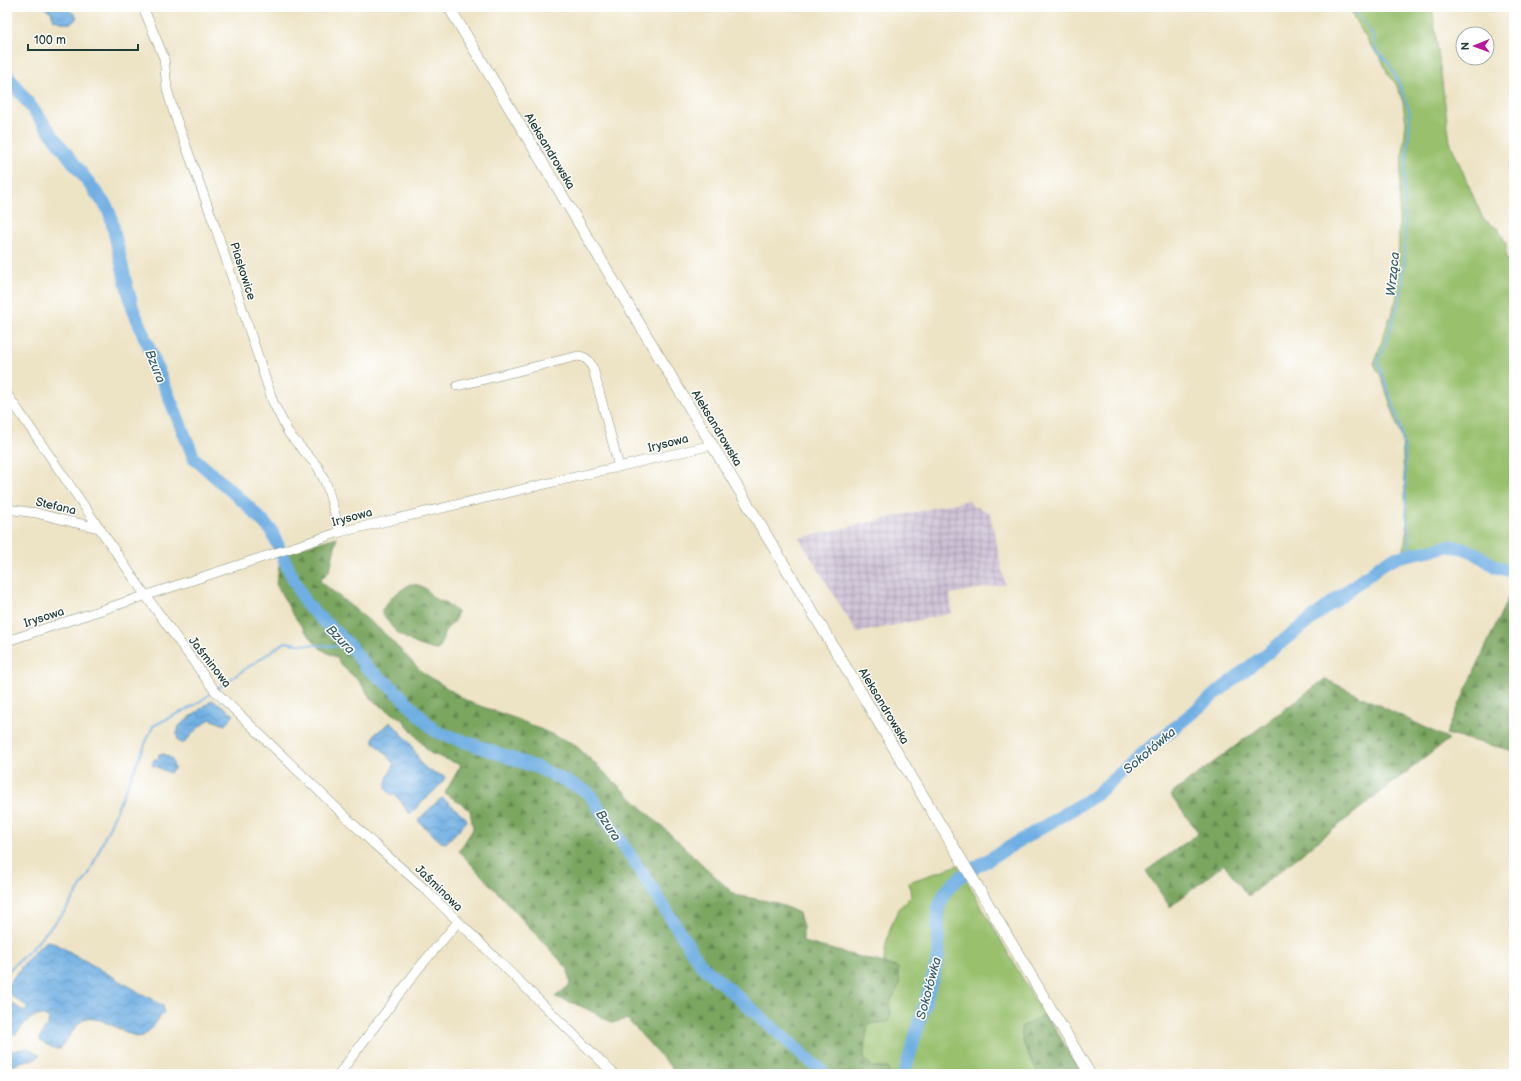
<svg xmlns="http://www.w3.org/2000/svg" width="1521" height="1081" viewBox="0 0 1521 1081" font-family="'Balsamiq Sans',sans-serif">
<style>
.industrial{fill:url(#industrial-grid)}
.green{fill:#98c06d;stroke:#5c7e50}
.forest{fill:url(#forest-firs);stroke:#4c724a}
.water{fill:url(#water-waves);stroke:#47768c}
.lines{fill:none;stroke-linecap:round;stroke-linejoin:round}
.stream{stroke:#6fafe3;stroke-width:2}
.river{stroke:#6fafe3;stroke-width:13}
.minor-casing{stroke:#86907c;stroke-width:10}
.major-casing{stroke:#86907c;stroke-width:12}
.minor{stroke:#fff;stroke-width:9}
.major{stroke:#fff;stroke-width:11}
.labels{text-anchor:middle;stroke-width:3;stroke-linejoin:round;paint-order:stroke}
.street-label{font-size:12px;fill:#1f3d34;stroke:#fff}
.water-label{font-size:13px;font-style:italic;fill:#375f69;stroke:#fff}
</style>
<defs>
<pattern id="industrial-grid" width="8" height="8" patternUnits="userSpaceOnUse"><rect width="8" height="8" fill="#ccbfd4"/><path d="M0 4h8M4 0v8" fill="none" stroke="#a59cad"/></pattern>
<pattern id="forest-firs" width="22" height="20" patternUnits="userSpaceOnUse"><rect width="22" height="20" fill="#7aa660"/><path d="M5 1l3.5 6h-7zM16 11l3.5 6h-7z" fill="#638850"/></pattern>
<pattern id="water-waves" width="16" height="10" patternUnits="userSpaceOnUse"><rect width="16" height="10" fill="#6fafe3"/><path d="M0 5q4-4 8 0t8 0" fill="none" stroke="#5b90b9"/></pattern>
</defs>
<rect width="100%" height="100%" fill="#fff"/>
<filter id="ink" filterUnits="userSpaceOnUse"><feTurbulence type="fractalNoise" baseFrequency=".025" numOctaves="2"/><feDisplacementMap in="SourceGraphic" scale="8" xChannelSelector="R" yChannelSelector="G"/><feConvolveMatrix kernelMatrix="1 2 1 2 8 2 1 2 1" color-interpolation-filters="sRGB"/></filter>
<filter id="wash" filterUnits="userSpaceOnUse"><feTurbulence type="fractalNoise" baseFrequency=".012" numOctaves="4" result="noise"/><feDisplacementMap in="SourceGraphic" scale="16" xChannelSelector="R" yChannelSelector="G"/><feGaussianBlur stdDeviation="0.9" result="paint"/><feColorMatrix in="noise" values="0 0 0 0 0 0 0 0 0 0 0 0 0 0 0 0 0 1.4 0 .05"/><feComposite in="paint" operator="in"/></filter>
<g filter="url(#wash)">
<rect width="100%" height="100%" fill="#ede3c5"/>
<!-- industrial -->
<path class="industrial" d="M969,500l4,8 5,-1 12,6 15,71 -55,10 2,19 -95,20 -58,-95z"/>
<!-- green -->
<g class="green">
<path d="M1343,7h89l18,135 33,77 15,10 8,14v17h8v306l-19,-2 -6,3c-6,-4 -11,-9 -18,-12 -19,-9 -40,-2 -59,3l-8,-8 3,-22 -5,-89 -21,-63 -7,-12 22,-64 2,-20 2,-98 6,-59 -3,-21 -7,-18 -8,-10 -7,-16 -10,-12 -19,-31 1,-7 -10,1z"/>
<path d="M958,865l82,144 3,1 4,5c-11,4 -18,10 -26,18l6,20 12,21h-150l-1,-6h-14l-10,-9v-10l4,-25 7,-1 16,-10 -2,-9 4,-10 5,-26 -14,-5c0,-15 7,-44 16,-55 3,-4 7,-8 11,-12l-2,-14z"/>
</g>
<!-- forest -->
<g class="forest">
<path d="M337,537l-7,33 -10,11 63,51 39,40 47,30 48,17 57,25 161,151 42,8 22,10 4,14v15l81,21 14,5 2,16 -11,20 2,9 -3,9 -20,2 -4,25v10l10,9h14l1,6h-212l-50,-55 -16,4c-18,-12 -35,-20 -56,-26l15,-12 -2,-16 -109,-118 14,-22 -3,-19 -25,-17 16,-28 -31,-12 -27,-33 -31,-20 -13,-19 -18,-16 -4,-7 -16,-9 -16,-18 -13,-18 -16,-29 4,-23 7,-9z"/>
<path d="M410,584l8,1 7,3 8,10 13,5 11,9c-1,14 -7,11 -12,19 -2,5 -3,12 -5,17l-4,2c-15,-3 -34,-11 -44,-23 -4,-5 -7,-11 -11,-16l12,-15z"/>
<path d="M1513,587h1v164l-68,-17z"/>
<path d="M1325,679l124,60 -201,157 -24,-32 -54,43 -24,-36 53,-38 -29,-38z"/>
<path d="M1047,1015l35,59h-43c-3,-4 -4,-7 -6,-11 -6,-12 -12,-22 -12,-36z"/>
</g>
<!-- water -->
<g class="water">
<path d="M45,7h20l12,9c-4,12 -14,6 -23,4l-4,-10h-3z"/>
<path d="M212,700l8,4 14,11 -9,10 -15,-6 -12,9 -15,16 -5,-3 -1,-7 2,-8z"/>
<path d="M391,722l19,21 12,22 6,5 17,7 -3,6 -32,31c-6,-5 -8,-13 -14,-18 -3,-2 -6,-1 -8,-5 -3,-3 -2,-8 -1,-12 1,-6 6,-9 7,-15 -3,-2 -4,-5 -6,-8 -5,-6 -13,-10 -15,-17l2,-5z"/>
<path d="M159,754h5l8,5 2,10 -4,4 -18,-8 2,-6 4,1z"/>
<path d="M443,798l23,20 1,3 -21,22 -5,-1 -21,-19 -2,-3 22,-21z"/>
<path d="M47,941l6,1 110,64 1,6 -12,16 -9,8 -7,1 -35,-17 -15,-2 -8,6 -18,25h-5l-15,-8c0,-8 8,-14 9,-22 -14,-11 -25,6 -34,16l-8,-6v-29l18,12 3,-5c-8,-6 -21,-11 -21,-21 12,-15 24,-34 40,-45z"/>
<path d="M28,1048l12,7 -4,4 -13,2 -16,8v-17z"/>
</g>
<g class="lines">
<!-- stream -->
<g class="stream">
<path d="M1350,7l12,12 12,18 2,13 13,13 10,20 10,26 1,14 -6,62 1,68 -3,39 -12,39 -12,31 21,59 6,32 1,59 5,42"/>
<path d="M216,690l12,-9 57,-39 12,2 54,3"/>
<path d="M7,972l27,-26 31,-35 24,-37 64,-148 42,-21 18,-13"/>
</g>
<!-- river -->
<g class="river">
<path d="M7,75l100,132 3,7 16,69 7,26 61,149 54,48 23,24 18,40 17,34 45,43 15,20 28,22 41,42 101,36 52,25 62,93 50,79 125,110"/>
<path d="M904,1074l35,-118 -1,-47 7,-17 16,-16 132,-79 54,-47 88,-72 146,-113 13,-7 55,-12 14,2 12,5 21,14 11,3 7,-1"/>
</g>
</g>
</g>
<g filter="url(#ink)">
<g class="lines">
<defs>
<g id="minor">
<path d="M143,7l21,51 3,31 6,21 43,119 57,173 16,32 29,33 9,19 13,46"/>
<path d="M457,386l121,-30c10,1 13,7 16,16l25,95"/>
<path d="M7,394l139,202 69,95 159,153 53,47 187,183"/>
<path d="M7,509l29,4 36,9 28,6"/>
<path d="M7,641l333,-109 372,-87"/>
<path d="M339,1074l79,-105 40,-47"/>
</g>
<path id="major" d="M449,7l641,1067"/>
</defs>
<!-- minor casing -->
<use href="#minor" class="minor-casing"/>
<!-- major casing -->
<use href="#major" class="major-casing"/>
<!-- minor -->
<use href="#minor" class="minor"/>
<!-- major -->
<use href="#major" class="major"/>
</g>
</g>
<g class="labels">
<!-- street labels -->
<g class="street-label">
<text transform="translate(550 151) rotate(59)" y="4">Aleksandrowska</text>
<text transform="translate(243 271) rotate(72)" y="4">Piaskowice</text>
<text transform="translate(717 428) rotate(59)" y="4">Aleksandrowska</text>
<text transform="translate(668 443) rotate(-14)" y="4">Irysowa</text>
<text transform="translate(56 506) rotate(13)" y="4">Stefana</text>
<text transform="translate(352 517) rotate(-15)" y="4">Irysowa</text>
<text transform="translate(44 617) rotate(-18)" y="4">Irysowa</text>
<text transform="translate(210 662) rotate(52)" y="4">Jaśminowa</text>
<text transform="translate(884 706) rotate(59)" y="4">Aleksandrowska</text>
<text transform="translate(439 888) rotate(44)" y="4">Jaśminowa</text>
</g>
<!-- water labels -->
<g class="water-label">
<text transform="translate(1392 274) rotate(-84)" y="5">Wrząca</text>
<text transform="translate(156 366) rotate(68)" y="5">Bzura</text>
<text transform="translate(341 639) rotate(46)" y="5">Bzura</text>
<text transform="translate(1149 750) rotate(-40)" y="5">Sokołówka</text>
<text transform="translate(609 825) rotate(57)" y="5">Bzura</text>
<text transform="translate(928 988) rotate(-75)" y="5">Sokołówka</text>
</g>
</g>
<!-- margin -->
<rect width="1521" height="1081" fill="none" stroke="#fff" stroke-width="24"/>
<!-- north arrow -->
<g transform="translate(1475 46) rotate(269)"><circle r="19" fill="#ffffff" stroke="#a5b1ae"/>
<path d="M0-3L7 15L0 10L-7 15Z" fill="#b5179e"/>
<text y="-6" font-size="11" font-weight="bold" text-anchor="middle" fill="#1f3d34">N</text>
</g>
<!-- scale -->
<path d="M28 44v6h110v-6" fill="none" stroke="#1f3d34" stroke-width="2"/>
<text x="34" y="44" font-size="12" fill="#1f3d34" stroke="#ffffff" stroke-width="3" paint-order="stroke">100 m</text>
</svg>
